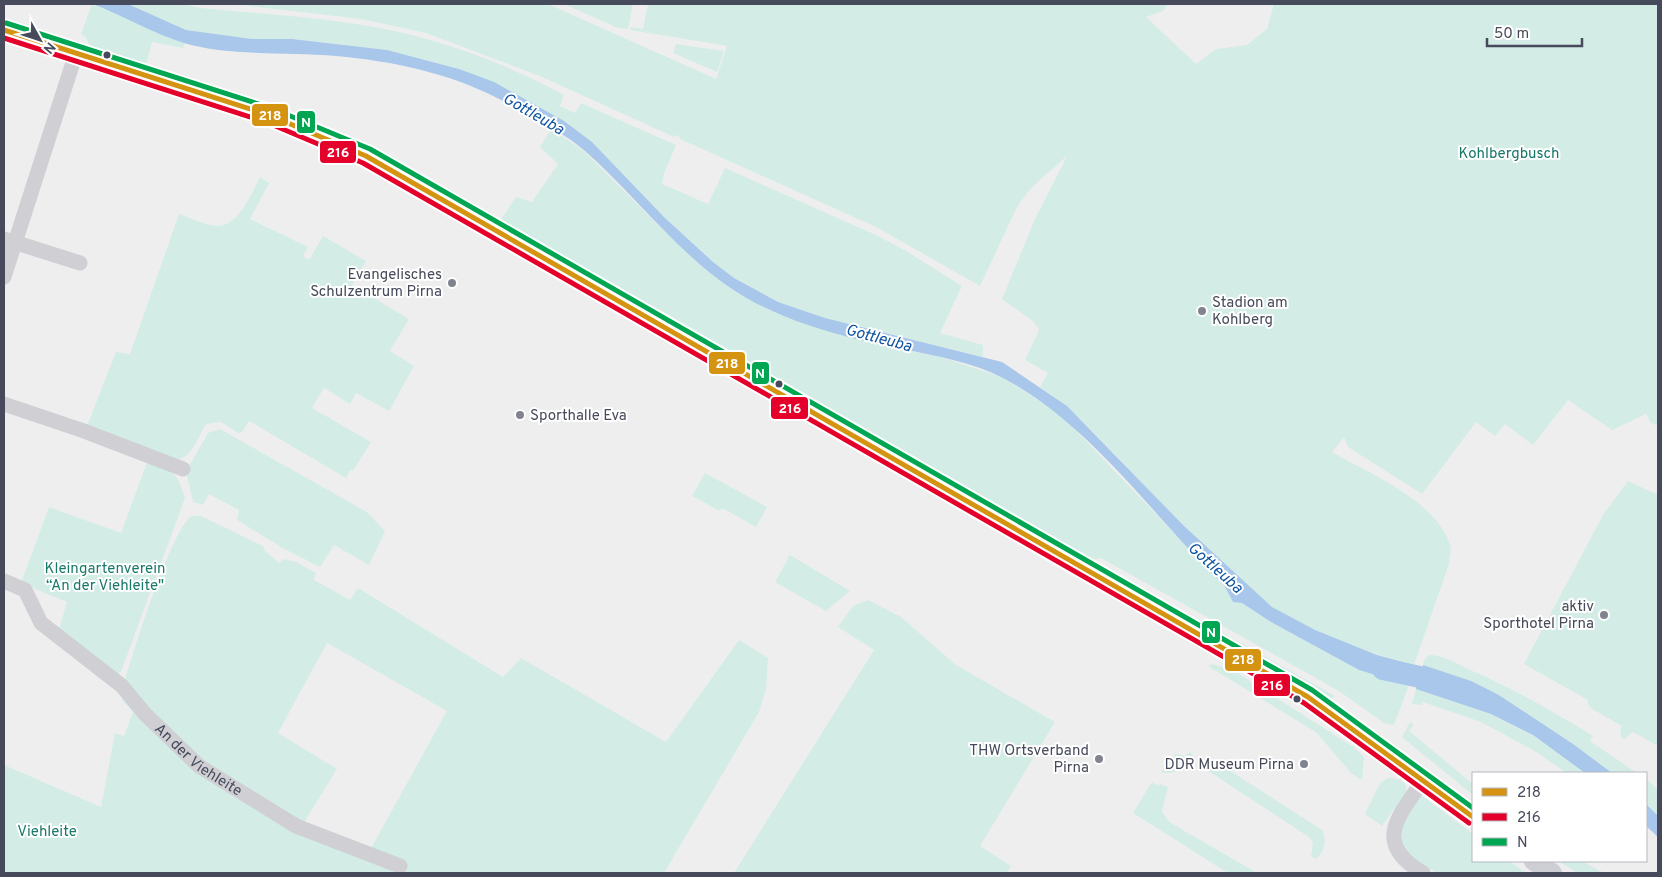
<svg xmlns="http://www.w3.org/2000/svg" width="1662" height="877" viewBox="0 0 1662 877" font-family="Overpass,sans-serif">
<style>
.green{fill:#d3ede6}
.water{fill:#a8c7ea}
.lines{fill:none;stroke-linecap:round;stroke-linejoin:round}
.river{stroke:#a8c7ea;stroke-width:22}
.minor{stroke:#cfcfd4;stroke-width:15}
.secondary{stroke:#cecfd4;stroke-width:20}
.bus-1-casing{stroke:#fff;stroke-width:9}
.bus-2-casing{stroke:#fff;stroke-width:9}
.bus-3-casing{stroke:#fff;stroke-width:9}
.bus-1{stroke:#d49412;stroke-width:5}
.bus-2{stroke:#e4002b;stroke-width:5}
.bus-3{stroke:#00a651;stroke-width:5}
.bus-dot{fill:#464a5a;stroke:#fff;stroke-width:2}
.poi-dot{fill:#81838e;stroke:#fff;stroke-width:2}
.labels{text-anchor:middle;stroke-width:4;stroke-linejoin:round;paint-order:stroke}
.park-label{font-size:15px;fill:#197969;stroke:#fff}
.poi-label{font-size:15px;fill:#464a5a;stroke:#fff;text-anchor:end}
.street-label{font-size:15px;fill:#464a5a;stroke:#fff}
.water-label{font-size:16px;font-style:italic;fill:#0f54a3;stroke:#fff}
.line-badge{stroke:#fff;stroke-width:2}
.badge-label{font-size:14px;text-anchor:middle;font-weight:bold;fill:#fff}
</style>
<rect width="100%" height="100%" fill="#efeeee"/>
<!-- green -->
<g class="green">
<path d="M92,4l93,39 -2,5 -31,-6 -6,23 -41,-15 -2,4c-10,-4 -14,-7 -17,-17l-5,-3z"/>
<path d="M128,4h56l17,4c72,7 156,11 226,31 47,13 95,33 137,56l-4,11 15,7 6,-10 95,42 -12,28 -2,11 46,20 17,-36 151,67 30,16 56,35 -22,47 43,12v12l-158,-39 -47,-16 -44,-24 -21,-16 -49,-45 -72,-75 -133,-73 -72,-19 -95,-11h-40l-66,-9z"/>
<path d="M232,4h316l168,75 11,-33 -97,-16 1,-3 12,2 5,-25h520l-5,7 -17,6 50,47 20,-15 31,-4 20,-16 7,-25h384v422l-7,-3 -5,-9 -34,16 -44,-30 -35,45 -28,-21 -10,12 -19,-14 -54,72 -74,-47 -4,-10 -12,15c38,22 104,48 118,93 2,6 -1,13 -1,19l-35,101c-41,-11 -110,-33 -143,-59 -54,-42 -100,-94 -148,-143 -27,-28 -50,-54 -83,-76l8,-14 -23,-13 14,-30 -5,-8 -32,-23 32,-78 33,-65 -35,31 -14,18 -38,81 -104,-59 -196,-88v-2l-5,-2 -1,2 -132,-60 -116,-44 -65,-14z"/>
<path d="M564,4h69l-5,25 -10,-1z"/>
<path d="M676,44l48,7 -7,21 -44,-19z"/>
<path d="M551,129l32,21 76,76 49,44 28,22 43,21 46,17 75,19 41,8 61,20 58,37 164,171 9,17 9,1 29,19 88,48 50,15 -15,40 -10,-2 -45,-32 -238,-133 -13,3 -270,-155 1,-4 -40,-23 -2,3 -277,-161 16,-24 16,5 26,-38 -18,-17z"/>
<path d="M260,177l9,6 -19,36 58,28 -5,9 6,4 14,-24 43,25 -14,24 57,34 -19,32 24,15 -25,45 -33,-18 -6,11 -26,-16 -12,20 59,34 -18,29 -3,-1 -4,8 -97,-57 -7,11 -4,1 -17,-11 -15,2c-8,13 -14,35 -31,36l-88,-34 29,-74 14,2 49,-140c11,4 26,11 38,12 22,0 34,-32 43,-49z"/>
<path d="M220,429l147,83 18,19 -16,34 -35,-20 -14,22 -39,-20 -44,-27 2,-10 -30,-16 -6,11 -10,-3 -7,-31 22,-38z"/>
<path d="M148,460c23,9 30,13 37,38l-64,174 -3,2 -60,-41 9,-31 -46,-19 28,-76 72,26z"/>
<path d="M705,473l62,34 -11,20 -34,-19 -2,3 -28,-15z"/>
<path d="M1628,481l30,14v251l-25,-14 -9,7 -2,-1 -2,-8 2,-4 -30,-17 -4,-5v-4l-64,-36 79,-149z"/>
<path d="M191,516h10l62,30 2,5 14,12 5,-4 12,3 20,11 -2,7 36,20 8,-12 145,89 18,-19 145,84 73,-102 29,18 -2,31 -7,23 -95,161h-660v-108l97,42 14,-74 9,3 9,-24 -11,-12 1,-6c24,26 47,53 75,75 55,46 138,81 206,101l1,-4 -35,-16 77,-139 -120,-68 -49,90 59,36 -34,55c-35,-15 -71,-39 -101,-61 -17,-12 -80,-68 -76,-87 10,-32 44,-142 65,-160z"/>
<path d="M790,555l60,36 -24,20 -51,-29z"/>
<path d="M1095,565h7l233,131 -3,3 -21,-9z"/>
<path d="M868,600l33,17 55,48 99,57 -75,124 31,20 -4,7h-273l140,-223 -36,-23 15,-21z"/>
<path d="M1429,655c13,0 27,8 39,14 44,19 85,42 125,67l-3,5 47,32h-25l-39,-29 -74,-49 -76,-30 2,-6z"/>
<path d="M1212,664l21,6 122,78 9,9 -2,23 -11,-7 -34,-40 -109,-67z"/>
<path d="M1416,689l75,25 42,21 52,38h-18l-34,-23 -52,-28 -58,-20 -2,3 -9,-1z"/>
<path d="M1410,722l4,2 -5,7 64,53v11l-71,-58z"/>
<path d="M1190,752l3,2c-9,11 -17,23 -32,18l14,-18 10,2z"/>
<path d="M1212,759l110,71c5,10 3,21 -6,29l-5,-3 2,-13 -4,-6 -104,-68z"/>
<path d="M1388,778c24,0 21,15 10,30l-3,-1 -13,19 -17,-12 15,-31z"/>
<path d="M1646,779l12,11v26l-12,-12z"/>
<path d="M1152,782l6,4 2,-2 8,3 -6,24 7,11 88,51h-29l-95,-60z"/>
<path d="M1421,795l52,39v27h36l17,12h-89l-27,-15 -7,-6 -3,-24z"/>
<path d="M1558,861h24l22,12h-26z"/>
</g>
<!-- water -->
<g class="water">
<path d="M93,4h35l58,26 66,9h40l95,11 72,19 35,13 70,39 28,21 72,75 49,45 21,16 44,24 47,16 177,44 65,44 117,120 88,81 43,23 62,25 37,10 -5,20 -50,-15 -88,-48 -29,-19 -9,-1 -9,-17c-72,-69 -131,-159 -221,-207 -30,-16 -67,-22 -101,-29 -56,-11 -119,-27 -167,-58 -58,-38 -99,-95 -150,-140 -27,-23 -93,-58 -127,-70 -51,-18 -109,-26 -162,-27 -35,-1 -79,-1 -112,-11 -31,-10 -61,-27 -91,-39z"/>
<path d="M1423,665l48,16 28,14 74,49 39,29h-27l-52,-38 -42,-21 -75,-25z"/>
<path d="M1646,804l12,12v21l-12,-11z"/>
</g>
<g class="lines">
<!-- river -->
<path class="river" d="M1383,669l37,8 28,10"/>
<!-- minor -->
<g class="minor">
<path d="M4,239l76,24"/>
<path d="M4,277l72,-224"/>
<path d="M4,404l80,27 99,38"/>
<path id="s1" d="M4,581l21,9 16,33 81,63 23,28 54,52 97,60 104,40"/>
<path d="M1423,873c-50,-29 -26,-56 0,-92"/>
</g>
<!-- secondary -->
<g class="secondary">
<path d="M4,30l265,85 97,41 942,541 165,120"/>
<path d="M1534,861l18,12"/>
</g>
<defs>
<path id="bus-1" d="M4,30l265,85 97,41 942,541 165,120"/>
<path id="bus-2" d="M4,38l262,84 97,41 941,540 165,120"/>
<path id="bus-3" d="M6,23l265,85 99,41 942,541 161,118"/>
</defs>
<!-- bus-1 casing -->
<use href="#bus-1" class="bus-1-casing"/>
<!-- bus-2 casing -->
<use href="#bus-2" class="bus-2-casing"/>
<!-- bus-3 casing -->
<use href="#bus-3" class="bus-3-casing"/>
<!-- bus-1 -->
<use href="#bus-1" class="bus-1"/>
<!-- bus-2 -->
<use href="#bus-2" class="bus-2"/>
<!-- bus-3 -->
<use href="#bus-3" class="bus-3"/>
</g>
<!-- markers -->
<g class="bus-dot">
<circle cx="107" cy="55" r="4.5"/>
<circle cx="779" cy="384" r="4.5"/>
<circle cx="1297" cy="699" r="4.5"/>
</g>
<g class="poi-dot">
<circle cx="452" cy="283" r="5"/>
<circle cx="1202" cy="311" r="5"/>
<circle cx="520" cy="415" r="5"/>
<circle cx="1604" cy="615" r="5"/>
<circle cx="1099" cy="759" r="5"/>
<circle cx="1304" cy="764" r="5"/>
</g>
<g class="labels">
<!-- park labels -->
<g class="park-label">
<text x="1509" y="158">Kohlbergbusch</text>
<text x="105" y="573">Kleingartenverein<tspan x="105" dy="17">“An der Viehleite"</tspan></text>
<text x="47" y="836">Viehleite</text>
</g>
<!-- poi labels -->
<g class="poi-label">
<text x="442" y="279">Evangelisches<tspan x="442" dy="17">Schulzentrum Pirna</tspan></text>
<text x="1212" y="307" text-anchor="start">Stadion am<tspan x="1212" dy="17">Kohlberg</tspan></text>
<text x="530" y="420" text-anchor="start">Sporthalle Eva</text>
<text x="1594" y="611">aktiv<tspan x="1594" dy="17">Sporthotel Pirna</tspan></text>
<text x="1089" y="755">THW Ortsverband<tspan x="1089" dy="17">Pirna</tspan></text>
<text x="1294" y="769">DDR Museum Pirna</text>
</g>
<!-- street labels -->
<g class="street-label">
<text dy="5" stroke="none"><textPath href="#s1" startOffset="269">An der Viehleite</textPath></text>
</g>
<!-- water labels -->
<g class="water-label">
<text transform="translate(534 113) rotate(30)" y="6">Gottleuba</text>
<text transform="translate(879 337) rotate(15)" y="6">Gottleuba</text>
<text transform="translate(1216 567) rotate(42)" y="6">Gottleuba</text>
</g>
</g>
<g class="line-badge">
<rect x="251" y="103" width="38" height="24" rx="5" fill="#d49412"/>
<rect x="296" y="110" width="20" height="24" rx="5" fill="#00a651"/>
<rect x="319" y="140" width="38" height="24" rx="5" fill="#e4002b"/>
<rect x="708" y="351" width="38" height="24" rx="5" fill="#d49412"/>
<rect x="751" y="361" width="19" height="24" rx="5" fill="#00a651"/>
<rect x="770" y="396" width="39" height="24" rx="5" fill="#e4002b"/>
<rect x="1201" y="620" width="20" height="24" rx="5" fill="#00a651"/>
<rect x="1224" y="648" width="38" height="24" rx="5" fill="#d49412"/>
<rect x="1253" y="673" width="38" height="24" rx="5" fill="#e4002b"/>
</g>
<g class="badge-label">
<text x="270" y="120">218</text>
<text x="306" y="127">N</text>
<text x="338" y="157">216</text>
<text x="727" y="368">218</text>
<text x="760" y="378">N</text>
<text x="790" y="413">216</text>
<text x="1211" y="637">N</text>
<text x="1243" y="664">218</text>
<text x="1272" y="690">216</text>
</g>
<!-- border -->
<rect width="1662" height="877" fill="none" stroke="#464a5a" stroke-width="10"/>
<!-- legend -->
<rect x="1472" y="772" width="175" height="90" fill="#ffffff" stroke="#b5b7bd"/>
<rect x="1482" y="788" width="25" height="8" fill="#d49412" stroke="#b5b7bd"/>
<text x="1517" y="797" font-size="15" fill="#464a5a">218</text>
<rect x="1482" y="813" width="25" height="8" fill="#e4002b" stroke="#b5b7bd"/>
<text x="1517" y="822" font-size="15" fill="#464a5a">216</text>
<rect x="1482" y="838" width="25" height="8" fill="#00a651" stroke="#b5b7bd"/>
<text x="1517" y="847" font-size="15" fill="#464a5a">N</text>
<!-- north arrow -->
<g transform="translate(40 40) rotate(130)" stroke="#ffffff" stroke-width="4" paint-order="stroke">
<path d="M0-4L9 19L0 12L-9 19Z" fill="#464a5a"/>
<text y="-8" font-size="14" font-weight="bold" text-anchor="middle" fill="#464a5a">N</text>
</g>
<!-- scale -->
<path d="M1487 38v8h95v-8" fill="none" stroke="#464a5a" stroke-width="2.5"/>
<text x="1494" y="38" font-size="15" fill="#464a5a" stroke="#ffffff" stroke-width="4" paint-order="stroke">50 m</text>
</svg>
